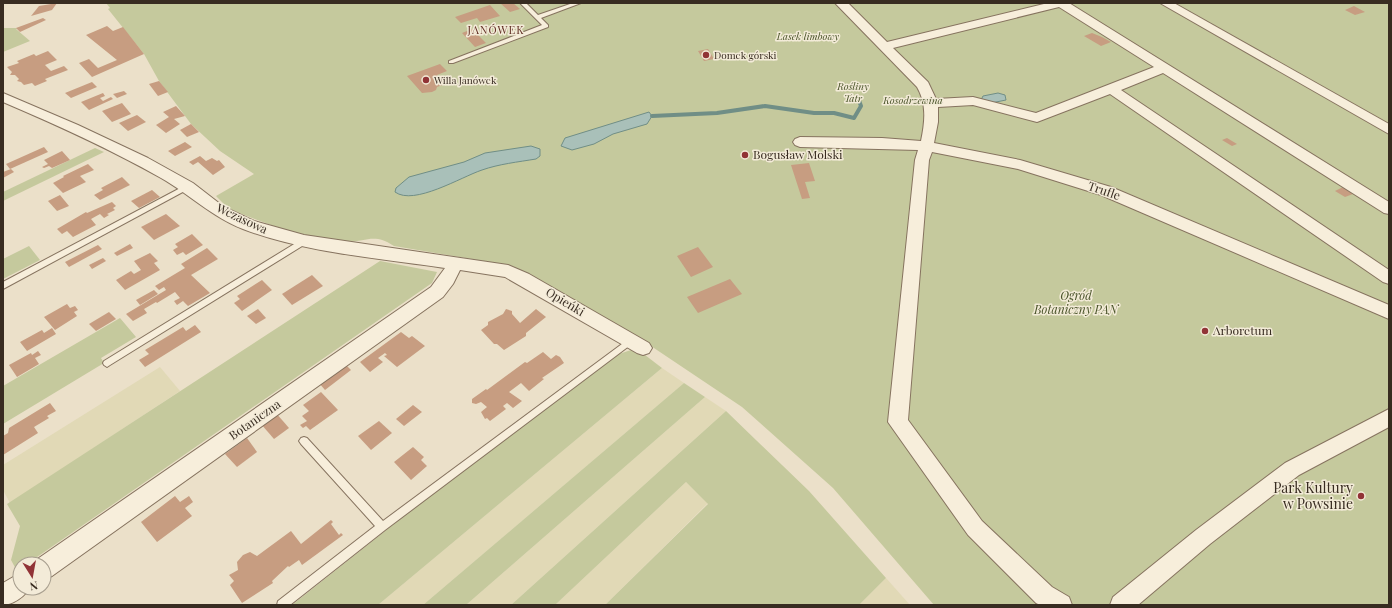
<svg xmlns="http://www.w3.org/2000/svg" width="1392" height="608" viewBox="0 0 1392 608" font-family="'Playfair Display',serif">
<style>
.farmland{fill:#e1d9b6}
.green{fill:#c5c99d}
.water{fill:#a9c0b9;stroke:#708e86}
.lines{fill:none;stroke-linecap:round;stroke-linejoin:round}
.stream{stroke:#708e86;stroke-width:4}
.building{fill:#c79d81}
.lane-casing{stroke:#86735f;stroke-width:2}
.street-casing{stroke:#86735f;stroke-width:2}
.lane{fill:#f7eedb;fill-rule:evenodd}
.street{fill:#f7eedb;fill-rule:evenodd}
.poi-dot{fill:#913336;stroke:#f3ebd8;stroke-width:1.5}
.labels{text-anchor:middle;stroke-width:3;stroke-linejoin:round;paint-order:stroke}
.far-park-label{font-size:10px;font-style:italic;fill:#495329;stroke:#f3ebd8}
.far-poi-label{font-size:10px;fill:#382c21;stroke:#f3ebd8;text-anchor:start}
.far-neighbourhood-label{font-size:11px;letter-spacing:1px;fill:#612f24;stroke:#f3ebd8}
.poi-label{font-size:12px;fill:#382c21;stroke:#f3ebd8;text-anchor:start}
.street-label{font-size:12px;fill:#382c21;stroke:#f3ebd8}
.park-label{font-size:12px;font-style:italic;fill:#495329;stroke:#f3ebd8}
.near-poi-label{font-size:14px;fill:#382c21;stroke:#f3ebd8;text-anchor:end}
</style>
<rect width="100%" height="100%" fill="#ebe0c9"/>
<!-- farmland -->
<g class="farmland">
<path d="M160,367l20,24 -170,112 -7,-13v-25z"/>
<path d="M662,368l22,15 -261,222h-45z"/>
<path d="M705,397l21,14 -215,194h-45z"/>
<path d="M686,482l22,21 -103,102h-50z"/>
<path d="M886,578l24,27h-51z"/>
</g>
<!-- green -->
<g class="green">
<path d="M106,3h1283v602h-455l-101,-117 -91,-81 -94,-63 -135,-78 -119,-20c-19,-13 -27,-5 -46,-4 -7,0 -15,-2 -21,-3 -36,-5 -69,-18 -102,-32l1,-1 -10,-10 38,-22 -34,-23 -29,-27 -32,-43 -15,-27 -36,-45 2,-1z"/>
<path d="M3,28h15l-2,1 14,12 -27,11z"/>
<path d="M95,148l9,4 -101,49v-9z"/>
<path d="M29,246l11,14 -37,19v-20z"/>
<path d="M380,261l57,11 -5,11 -405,281h-7v5l-3,2 -6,-11 9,-34 -13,-22z"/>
<path d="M120,318l16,19 -35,21 3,5 -101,61v-38z"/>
<path d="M631,350l14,5 17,13 -284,237h-86l137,-109 190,-142z"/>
<path d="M684,383l21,14 -239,208h-43z"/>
<path d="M726,411l83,80 77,87 -27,27h-254l103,-101 -22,-22 -131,123h-44z"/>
</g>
<!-- water -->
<g class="water">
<path d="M998,93l7,2 1,5 -15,3 -10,-3 2,-4z"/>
<path d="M649,112l3,4 -5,8 -34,10 -19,10 -22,6 -11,-4 4,-8z"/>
<path d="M531,146l9,3v7l-4,3c-18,3 -37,5 -54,11 -21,7 -68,36 -87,22l1,-4 13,-11 55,-15 21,-9z"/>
</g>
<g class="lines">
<!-- stream -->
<path class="stream" d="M652,116l65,-3 48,-7 49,7h20l20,5 7,-12 -3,-8"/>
</g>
<!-- building -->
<g class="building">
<path d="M57,3l-5,7 -21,6 8,-10z"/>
<path d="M500,3h13l7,6 -10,3z"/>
<path d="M490,5l10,11 -20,6 -3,-4 -16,5 -6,-6z"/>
<path d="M1354,6l11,6 -10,3 -10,-5z"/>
<path d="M43,18l3,2 -26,12 -4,-4z"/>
<path d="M107,26l6,5 10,-4 21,27 -52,23 -13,-14 10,-4 9,9 19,-8 -31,-25z"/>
<path d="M472,29l14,14 -11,4 -13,-14z"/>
<path d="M1092,33l10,4 9,5 -10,4 -17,-10z"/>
<path d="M708,49l6,10 -10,2 -6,-10z"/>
<path d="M48,51l9,9 -12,5 6,6 13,-5 4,4 -23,9 2,2 -12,5 -3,-3 -8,2 -3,-3 -4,-1 2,-2 -4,-4h-5l2,-3 -5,-5 12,-4 -2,-2 17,-7 2,2z"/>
<path d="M440,64l7,7 -10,4 8,9 -8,3 -1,3 -4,2 -10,1 -15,-17z"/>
<path d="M159,81l9,11 -10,4 -9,-12z"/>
<path d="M92,82l5,5 -26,11 -6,-5z"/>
<path d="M124,91l3,3 -10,4 -4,-4z"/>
<path d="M103,93l2,3 -5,2 3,3 8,-4 2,2 -24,11 -8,-8z"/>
<path d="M122,103l9,11 -19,8 -10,-11z"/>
<path d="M176,106l9,10 -11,3 6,5 -14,9 -10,-8 13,-8 -6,-5z"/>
<path d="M137,115l9,7 -18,9 -9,-8z"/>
<path d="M191,124l8,8 -12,5 -7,-7z"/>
<path d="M1227,138l10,6 -5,2 -10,-6z"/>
<path d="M185,142l7,5 -17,9 -7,-5z"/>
<path d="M44,147l4,5 -38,17 -4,-5z"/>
<path d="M62,151l8,9 -18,8 -3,-2 -5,2 -2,-1 6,-3 -4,-4z"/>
<path d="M200,156l6,5 6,-3 5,3 2,-1 6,7 -12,8 -15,-13 -5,3 -4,-3z"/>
<path d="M809,163l6,18 -10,1 5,16 -8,1 -11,-34z"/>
<path d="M88,164l6,6 -14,6 6,6 -23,11 -10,-10 11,-6 -1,-1z"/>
<path d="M11,169l3,3 -11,6v-6z"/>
<path d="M122,177l8,8 -30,15 -6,-5 9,-5 -2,-2z"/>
<path d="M1343,187l10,7 -8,3 -10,-6z"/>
<path d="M152,190l8,7 -21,11 -8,-7z"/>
<path d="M60,195l9,11 -12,5 -9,-10z"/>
<path d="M112,202l4,4 -3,2 2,2 -8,4 2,1 -5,3 -4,-4 -9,5 5,6 -23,12 -6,-6 -5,3 -5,-5 29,-17 1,1z"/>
<path d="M166,214l14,12 -26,14 -13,-13z"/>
<path d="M192,234l11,11 -17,10 -3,-3 -6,3 -4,-5 5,-3 -3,-3z"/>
<path d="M130,244l3,4 -16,8 -3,-3z"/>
<path d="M98,245l4,4 -33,18 -4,-5z"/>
<path d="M698,247l15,20 -22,10 -14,-21z"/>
<path d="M207,248l11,11 -27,16 19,18 -22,13 -5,-5 -6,4 -3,-4 6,-3 -5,-6 -18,11 -1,-1 -12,7 3,4 -14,8 -7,-7 40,-24 -2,-3 -5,3 -4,-4 30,-18 -4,-4z"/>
<path d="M150,253l8,8 -4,2 6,7 -35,20 -9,-10 15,-9 3,3 7,-4 -7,-9z"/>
<path d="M103,258l3,3 -14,8 -3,-4z"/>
<path d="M312,275l11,11 -31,19 -10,-11z"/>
<path d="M730,279l12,15 -44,19 -11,-16z"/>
<path d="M262,280l10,10 -30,21 -8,-8 6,-4 -3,-3z"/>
<path d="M154,290l4,4 -18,11 -4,-5z"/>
<path d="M67,304l3,4 5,-2 3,4 -4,2 3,4 -22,14 -11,-13z"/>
<path d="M258,309l8,9 -10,6 -9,-8z"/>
<path d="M506,309l6,2v3l8,9 16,-14 10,8 -20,16v3l-22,14 -7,-6h-3l-13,-14 7,-5v-3l15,-8z"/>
<path d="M109,312l7,7 -20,12 -7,-7z"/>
<path d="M195,325l6,7 -56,35 -6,-7 10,-6 -4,-4 38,-23 3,4z"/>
<path d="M52,328l4,6 -29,17 -7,-9 22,-12 2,3z"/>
<path d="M401,332l8,6 3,-2 13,10 -28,21 -13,-11 3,-1 -2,-2 -7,5 5,4 -13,10 -10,-10z"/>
<path d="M38,351l3,4 -6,3 4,6 -22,13 -8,-12 22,-12 1,2z"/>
<path d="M543,352l8,7 5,-4 4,2 4,6 -22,15 2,1 -15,12 -8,-8 -12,9 13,9 -9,7 -6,-5 -4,3 3,3 -16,12 -3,-3 -2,1 -4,-7 6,-5 -6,-5 -5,2 -4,-1v-4l14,-10 1,1 38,-28 2,1z"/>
<path d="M345,364l6,6 -26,20 -6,-7z"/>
<path d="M321,392l17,18 -28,20 -4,-4 -3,2 -3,-3 7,-4 -5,-5 7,-5 -6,-6z"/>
<path d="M50,403l6,8 -9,5 2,2 -15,9 4,6 -35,22v-19l5,-3 1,-5z"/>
<path d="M413,405l9,7 -18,14 -8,-7z"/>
<path d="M276,413l13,15 -15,11 -13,-15z"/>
<path d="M379,421l13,12 -21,17 -13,-14z"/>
<path d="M247,438l10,14 -20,15 -12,-13z"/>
<path d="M413,447l11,10 -3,3 6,6 -16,14 -17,-18z"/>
<path d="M175,496l5,6 9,-6 4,6 -8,6 7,8 -35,26 -16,-20z"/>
<path d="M331,520l2,2 -2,2 8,11 2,-2 2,2 -41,30 -3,-5 -10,7 -1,-1 -16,15 1,2 -31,20 -12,-18 4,-4 -5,-6 9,-5 -1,-8 6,-7 7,-3 7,4 34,-25 10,13z"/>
</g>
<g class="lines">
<defs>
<g id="lane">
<path d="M520,3h6l12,12 35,-12h8l-40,15 7,7v2l-95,36h-4v-2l93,-36z"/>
<path d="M186,185h4l2,2 -189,102v-7z"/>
<path d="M304,238l4,3 -1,2 -197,122 -3,2 -3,-2 -1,-2 1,-2z"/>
<path d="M630,338l3,1 1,2 -1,2 -248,187 -95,75h-13l1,-4 97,-75 -74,-82 -2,-3 2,-3 3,-1 3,1 76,83z"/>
</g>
<g id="street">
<path d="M835,3h13l39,39 161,-39h21l320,199v12l-5,-1 -221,-140 -42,17 268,180v14l-6,-2 -273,-188 -73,28 -64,-17 -35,2v15l-4,21 86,17 91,27 278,118v14l-288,-124 -83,-26 -86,-17 -3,8 -21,260 74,101 70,66 17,10 3,8h-32l-4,-2 -68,-68 -80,-113 27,-262 3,-10 -118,-3 -5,-2 -2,-3 2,-3 5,-2 82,1 39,3c4,-19 6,-37 -4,-54zM1059,7l95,60 -118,46 -63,-16 -37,2 -8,-17 -35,-34z"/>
<path d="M1160,3h14l215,121v10z"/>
<path d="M3,93l75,32 70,33 45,25 31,24 30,14 50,14 204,30 21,9 120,69 3,5 -3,5 -6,2 -6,-2 -132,-76 -45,-7 -7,14 -10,13 -391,279 -8,3v-15h-9l1,-4 395,-273 14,-19c-66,-10 -139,-15 -202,-39 -31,-12 -54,-35 -82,-51 -51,-29 -104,-53 -158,-76z"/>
<path d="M1389,409v18l-90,48 -89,69 -72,61h-28l3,-8 83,-67 89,-67z"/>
<path d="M20,573v15h9c-3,8 -17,17 -26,17v-22z"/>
</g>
</defs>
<!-- lane casing -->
<use href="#lane" class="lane-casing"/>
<!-- street casing -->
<use href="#street" class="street-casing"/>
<!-- lane -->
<use href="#lane" class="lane"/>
<!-- street -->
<use href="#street" class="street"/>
</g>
<!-- markers -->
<g class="poi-dot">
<circle cx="706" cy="55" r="4"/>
<circle cx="426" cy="80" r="4"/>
<circle cx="745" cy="155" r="4"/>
<circle cx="1205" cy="331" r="4"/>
<circle cx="1361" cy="496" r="4"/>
</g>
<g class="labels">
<!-- far-park labels -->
<g class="far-park-label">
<text x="808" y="40">Lasek limbowy</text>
<text x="853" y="90">Rośliny<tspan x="853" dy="12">Tatr</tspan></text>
<text x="913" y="104">Kosodrzewina</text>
</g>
<!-- far-poi labels -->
<g class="far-poi-label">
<text x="714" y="59">Domek górski</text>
<text x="434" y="84">Willa Janówek</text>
</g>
<!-- far-neighbourhood labels -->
<g class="far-neighbourhood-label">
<text x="496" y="34">JANÓWEK</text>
</g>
<!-- poi labels -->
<g class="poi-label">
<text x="753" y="159">Bogusław Molski</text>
<text x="1213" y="335">Arboretum</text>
</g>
<!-- street labels -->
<g class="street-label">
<text transform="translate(1104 191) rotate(19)" y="4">Trufle</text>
<text transform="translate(242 219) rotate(25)" y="4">Wczasowa</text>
<text transform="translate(565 302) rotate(31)" y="4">Opieńki</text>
<text transform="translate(255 420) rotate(-35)" y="4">Botaniczna</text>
</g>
<!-- park labels -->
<g class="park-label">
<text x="1076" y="300">Ogród<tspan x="1076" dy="14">Botaniczny PAN</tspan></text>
</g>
<!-- near-poi labels -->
<g class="near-poi-label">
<text x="1353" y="493">Park Kultury<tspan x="1353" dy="16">w Powsinie</tspan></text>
</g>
</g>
<!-- border -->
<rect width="1392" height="608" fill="none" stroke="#382c21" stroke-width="8"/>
<!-- north arrow -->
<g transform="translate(32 576) rotate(169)"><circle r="19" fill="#f3ebd8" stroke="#a89f8f"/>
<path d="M0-3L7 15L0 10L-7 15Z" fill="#913336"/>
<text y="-6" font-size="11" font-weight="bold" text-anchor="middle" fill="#382c21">N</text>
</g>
</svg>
